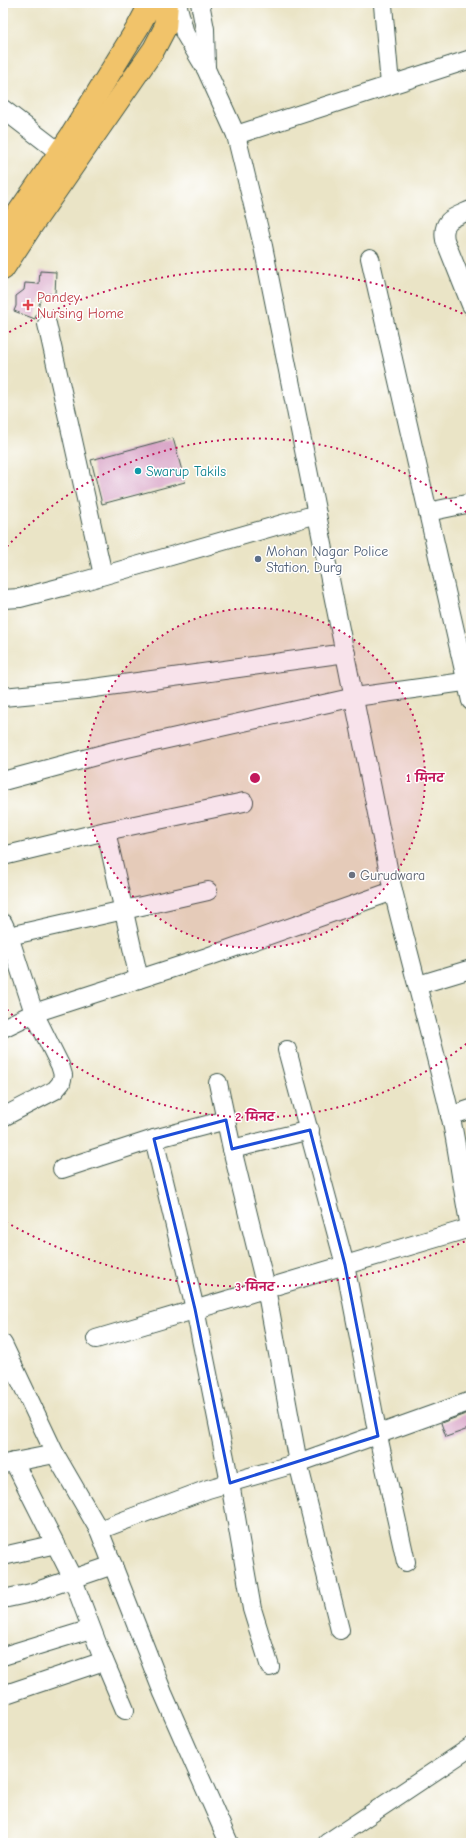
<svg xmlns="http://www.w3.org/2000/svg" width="474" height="1846" viewBox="0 0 474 1846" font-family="'Comic Neue','Playpen Sans Deva',sans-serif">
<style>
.building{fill:#d7a1c5}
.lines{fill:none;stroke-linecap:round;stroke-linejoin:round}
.minor-casing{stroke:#3d564a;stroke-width:20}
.major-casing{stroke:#3d564a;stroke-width:24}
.minor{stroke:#fff;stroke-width:18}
.major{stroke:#f1c36a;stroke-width:22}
.marked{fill:none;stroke:#1d4ed8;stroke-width:3;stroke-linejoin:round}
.ring{fill:none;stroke:#c2185b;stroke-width:2;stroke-dasharray:2 4}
.health-dot{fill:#e0444e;stroke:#fff;stroke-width:1.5}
.culture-dot{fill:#0f9aa8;stroke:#fff;stroke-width:1.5}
.service-dot{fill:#5c6f8a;stroke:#fff;stroke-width:1.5}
.worship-dot{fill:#6b7280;stroke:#fff;stroke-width:1.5}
.labels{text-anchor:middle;stroke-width:3;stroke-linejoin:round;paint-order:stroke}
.health-label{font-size:14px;fill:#be3a42;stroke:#fff;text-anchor:start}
.culture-label{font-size:14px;fill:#0d838f;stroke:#fff;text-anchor:start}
.service-label{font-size:14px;fill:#4e5e75;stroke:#fff;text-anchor:start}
.worship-label{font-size:14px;fill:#5b616d;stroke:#fff;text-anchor:start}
.centre{fill:#c2185b;stroke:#fff;stroke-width:2}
.ring-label{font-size:12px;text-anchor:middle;font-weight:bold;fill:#c2185b;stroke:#fff;stroke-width:3;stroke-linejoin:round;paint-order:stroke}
</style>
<rect width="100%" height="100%" fill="#fff"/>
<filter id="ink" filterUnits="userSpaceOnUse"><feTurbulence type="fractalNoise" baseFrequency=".025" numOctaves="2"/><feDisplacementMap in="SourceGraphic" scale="8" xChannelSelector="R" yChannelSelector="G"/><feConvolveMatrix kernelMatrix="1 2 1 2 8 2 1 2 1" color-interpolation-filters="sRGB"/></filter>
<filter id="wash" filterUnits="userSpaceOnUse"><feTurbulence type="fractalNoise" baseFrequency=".012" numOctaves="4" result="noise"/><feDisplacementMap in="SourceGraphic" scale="16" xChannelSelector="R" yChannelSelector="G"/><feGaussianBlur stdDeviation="0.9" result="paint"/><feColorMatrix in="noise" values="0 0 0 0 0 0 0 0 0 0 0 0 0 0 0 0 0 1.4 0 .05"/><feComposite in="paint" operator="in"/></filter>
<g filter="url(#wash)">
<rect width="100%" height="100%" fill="#eae4c6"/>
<g id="blocks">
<!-- building -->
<g class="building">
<path d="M40,271l16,1 -1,22h-13l-7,25 -21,-8 2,-5v-10l8,-6 1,-7 14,1z"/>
<path d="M173,438l12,44 -83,22 -11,-44z"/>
<path d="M471,1412v16l-25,9 -5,-14z"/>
</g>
</g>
</g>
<g filter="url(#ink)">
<use href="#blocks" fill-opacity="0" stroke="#3d564a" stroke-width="1"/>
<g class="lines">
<defs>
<g id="minor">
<path d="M177,3l8,31 21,35 30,66 27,111 127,632c19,79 41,157 60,236 9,39 12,78 21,117"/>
<path d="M200,3l5,26 1,39"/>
<path d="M383,5l7,80"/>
<path d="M3,109l56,43"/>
<path d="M236,135l235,-76"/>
<path d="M471,210c-16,7 -30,9 -26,30l26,65"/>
<path d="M370,258l101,443"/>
<path d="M47,324l56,251"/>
<path d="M428,512l43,-9"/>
<path d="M3,599l17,-1 50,-13 247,-71"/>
<path d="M3,697l84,-8 259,-36"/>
<path d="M3,781l111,-30 241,-54 116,-16"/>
<path d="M106,831l33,148"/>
<path d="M3,856l103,-25 138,-29"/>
<path d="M3,923l6,13 25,77 26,52 3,10 -2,8 -6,7 -52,27"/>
<path d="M9,936l199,-45"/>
<path d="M418,985l53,-16"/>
<path d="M3,1028l31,-15 173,-56 186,-66"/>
<path d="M287,1050l58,215 33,171 28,126"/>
<path d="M218,1083l14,66 34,139 32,175 42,167"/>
<path d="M450,1116l21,-7"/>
<path d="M154,1139l41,170 35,174 22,126 18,58"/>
<path d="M232,1149l78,-19"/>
<path d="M62,1169l92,-30 72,-19"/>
<path d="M96,1339l374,-111"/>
<path d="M3,1344l52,110 44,76 64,163 66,150"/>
<path d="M14,1462l58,115 28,74 25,59"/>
<path d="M4,1464l51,-10"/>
<path d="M99,1530l109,-41 90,-26 173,-62"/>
<path d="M3,1556l53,-12"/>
<path d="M3,1599l28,-6 82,-28"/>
<path d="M3,1656l88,-27"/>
<path d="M3,1695l101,-34"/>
<path d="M327,1843l144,-96"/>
</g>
<g id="major">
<path d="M3,235l68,-99 67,-109 8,-15v-9"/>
<path d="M3,269l29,-44 122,-176 11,-21 2,-25"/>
</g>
</defs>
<!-- minor casing -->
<use href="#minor" class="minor-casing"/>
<!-- major casing -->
<use href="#major" class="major-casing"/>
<!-- minor -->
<use href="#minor" class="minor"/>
<!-- major -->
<use href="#major" class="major"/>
</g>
</g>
<!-- marked area -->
<path class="marked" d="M226,1120l6,29 78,-19 35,135 33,171 -148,47 -35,-174 -41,-170z"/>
<!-- distance rings -->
<circle cx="255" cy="778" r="170" fill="#c2185b" fill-opacity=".12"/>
<g class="ring">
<circle cx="255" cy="778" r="170"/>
<path d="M471 1040A339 339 0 0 1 3 1005M3 551A339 339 0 0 1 471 516"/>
<path d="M470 1239A509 509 0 0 1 4 1221M4 335A509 509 0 0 1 470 317"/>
</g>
<!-- markers -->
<path class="health-dot" d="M26 299h4v4h4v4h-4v4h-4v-4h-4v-4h4z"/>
<circle class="culture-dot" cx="138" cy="471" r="4"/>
<circle class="service-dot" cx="258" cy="559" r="4"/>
<circle class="worship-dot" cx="352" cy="875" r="4"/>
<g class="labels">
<!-- health labels -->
<g class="health-label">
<text x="37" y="302">Pandey<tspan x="37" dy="16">Nursing Home</tspan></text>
</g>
<!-- culture labels -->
<g class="culture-label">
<text x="146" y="476">Swarup Takils</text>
</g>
<!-- service labels -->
<g class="service-label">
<text x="266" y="556">Mohan Nagar Police<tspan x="266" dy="16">Station, Durg</tspan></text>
</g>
<!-- worship labels -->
<g class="worship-label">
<text x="360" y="880">Gurudwara</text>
</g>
</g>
<circle cx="255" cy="778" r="6" class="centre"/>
<g class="ring-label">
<text x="425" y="782">1 मिनट</text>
<text x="255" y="1121">2 मिनट</text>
<text x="255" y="1291">3 मिनट</text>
</g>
<!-- margin -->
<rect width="474" height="1846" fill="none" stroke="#fff" stroke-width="16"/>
</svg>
